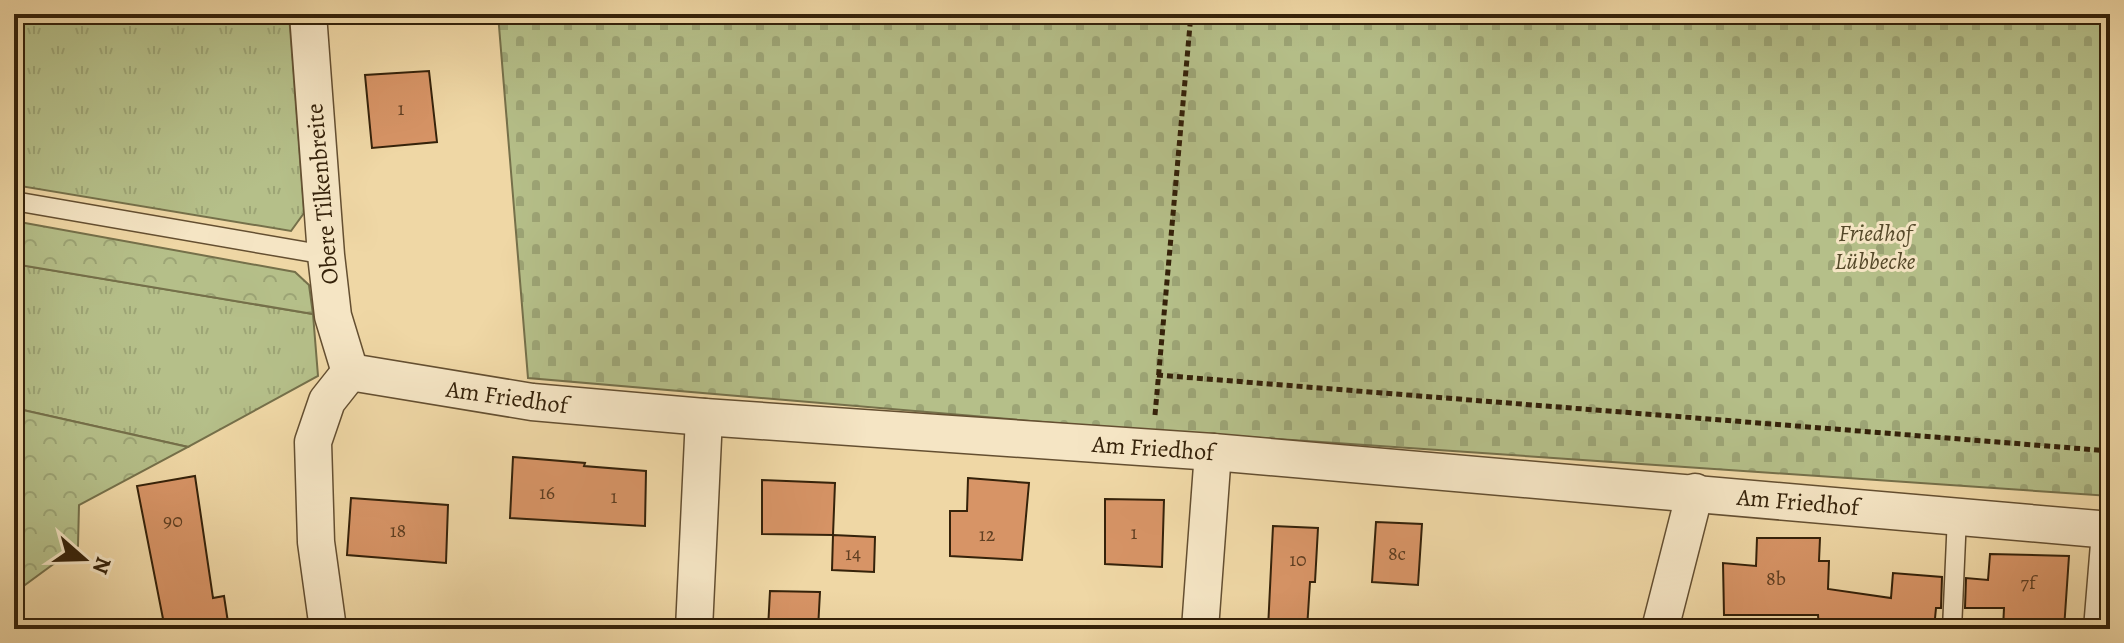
<svg xmlns="http://www.w3.org/2000/svg" width="2124" height="643" font-family="Alegreya,serif">
  <defs>
    <pattern id="grass-tufts" width="24" height="20" patternUnits="userSpaceOnUse" patternTransform="scale(2)"><rect width="24" height="20" fill="#b5bf89"/><path d="M3 7l-1-3M5 7V3M7 7l1-3M15 17l-1-3M17 17v-4M19 17l1-3" fill="none" stroke="#9ca475"/></pattern>
    <pattern id="forest-crowns" width="20" height="18" patternUnits="userSpaceOnUse" patternTransform="scale(2)"><rect width="20" height="18" fill="#b5bf89"/><path d="M2 6a3 3 0 1 1 6 0M12 15a3 3 0 1 1 6 0" fill="none" stroke="#9ca475"/></pattern>
    <pattern id="cemetery-stones" width="16" height="16" patternUnits="userSpaceOnUse" patternTransform="scale(2)"><rect width="16" height="16" fill="#b5bf89"/><path d="M2 7V4a2 2 0 0 1 4 0v3zM10 15v-3a2 2 0 0 1 4 0v3z" fill="#9ca475"/></pattern>
  </defs>
  <rect width="100%" height="100%" fill="#efd7a5"/>
  <filter id="stains"><feTurbulence type="fractalNoise" baseFrequency=".0025" numOctaves="4"/><feColorMatrix values="0 0 0 0 .2 0 0 0 0 .09 0 0 0 0 .02 0 0 0 .5 -.17"/></filter>
  <radialGradient id="worn" r=".72"><stop offset=".6" stop-color="#630" stop-opacity="0"/><stop offset="1" stop-color="#630" stop-opacity=".3"/></radialGradient>
  <!-- grass -->
  <g fill="url(#grass-tufts)" stroke="#75704a" stroke-width="2">
    <polygon points="14,14 289,14 304,213 291,231 14,185"/>
    <polygon points="14,264 313,314 318,376 188,447 14,408"/>
  </g>
  <!-- forest -->
  <g fill="url(#forest-crowns)" stroke="#75704a" stroke-width="2">
    <polygon points="14,221 295,272 309,285 313,314 14,264"/>
    <polygon points="14,408 188,447 79,505 78,546 14,593"/>
  </g>
  <!-- cemetery -->
  <polygon fill="url(#cemetery-stones)" stroke="#75704a" stroke-width="2" points="498,14 2110,14 2110,496 1102,427 528,378"/>
  <!-- building -->
  <g fill="#d79466" stroke="#35220a" stroke-width="2">
    <polygon points="429,71 437,142 372,148 365,75"/>
    <polygon points="513,457 585,463 584,466 646,471 645,526 510,518"/>
    <polygon points="195,476 213,598 224,596 229,629 165,629 137,486"/>
    <polygon points="968,478 1029,483 1022,560 950,556 950,511 967,511"/>
    <polygon points="762,480 835,483 833,535 762,534"/>
    <polygon points="351,498 448,505 446,563 347,555"/>
    <polygon points="1105,499 1164,500 1162,567 1105,564"/>
    <polygon points="1376,522 1422,524 1418,585 1372,582"/>
    <polygon points="1273,526 1318,528 1315,582 1310,582 1307,629 1268,629"/>
    <polygon points="833,535 875,537 874,572 832,570"/>
    <polygon points="1757,538 1820,538 1819,561 1829,561 1828,589 1891,598 1893,573 1942,577 1941,608 1936,608 1934,629 1819,629 1818,615 1724,615 1723,563 1756,566"/>
    <polygon points="1990,554 2069,556 2064,629 2003,629 2004,608 1965,608 1966,578 1988,580"/>
    <polygon points="770,591 820,592 818,629 768,629"/>
  </g>
  <g fill="none" stroke-linecap="round" stroke-linejoin="round">
    <!-- lane casing -->
    <g stroke="#644f31" stroke-width="21">
      <g id="lane">
        <polyline points="14,201 326,255"/>
        <polyline points="1952,629 1957,516"/>
      </g>
    </g>
    <!-- street casing -->
    <g stroke="#644f31" stroke-width="39">
      <g id="street">
        <polyline points="308,14 326,255 333,316 350,372"/>
        <polyline points="350,372 532,402 704,417 1213,452 2110,530"/>
        <polyline points="328,629 316,542 313,442 327,401 350,372"/>
        <polyline points="694,629 704,417"/>
        <polyline points="1200,629 1213,452"/>
        <polyline points="1660,629 1695,492"/>
        <polyline points="2102,629 2110,532"/>
      </g>
    </g>
    <!-- path -->
    <g stroke="#35220a" stroke-width="5" stroke-dasharray="6 4" stroke-linecap="butt">
      <polyline points="1157,375 2110,451"/>
      <polyline points="1155,415 1191,14"/>
    </g>
    <!-- lane -->
    <use href="#lane" stroke="#f5e5c4" stroke-width="18"/>
    <!-- street -->
    <use href="#street" stroke="#f5e5c4" stroke-width="36"/>
  </g>
  <g text-anchor="middle" dominant-baseline="central" stroke-width="6" stroke-linejoin="round" paint-order="stroke">
    <!-- number labels -->
    <g font-size="20" fill="#5e3e21">
      <text x="401" y="108">1</text>
      <text x="547" y="492">16</text>
      <text x="614" y="496">1</text>
      <text x="173" y="520">90</text>
      <text x="398" y="530">18</text>
      <text x="1134" y="532">1</text>
      <text x="987" y="534">12</text>
      <text x="853" y="553">14</text>
      <text x="1397" y="553">8c</text>
      <text x="1298" y="559">10</text>
      <text x="1776" y="578">8b</text>
      <text x="2028" y="582">7f</text>
    </g>
    <!-- street labels -->
    <g font-size="24" fill="#35220a" stroke="#f5e5c4">
      <text transform="translate(322 194) rotate(-95)">Obere Tilkenbreite</text>
      <text transform="translate(507 397) rotate(8)">Am Friedhof</text>
      <text transform="translate(1153 448) rotate(4)">Am Friedhof</text>
      <text transform="translate(1798 502) rotate(5)">Am Friedhof</text>
    </g>
    <!-- park labels -->
    <g font-size="24" font-style="italic" fill="#55492a" stroke="#f5e5c4">
      <text x="1875" y="233">Friedhof<tspan x="1875" dy="28">Lübbecke</tspan></text>
    </g>
  </g>
  <!-- margin -->
  <rect width="2124" height="643" fill="none" stroke="#efd7a5" stroke-width="48"/>
  <rect x="16" y="16" width="2092" height="611" fill="none" stroke="#35220a" stroke-width="4"/>
  <rect x="24" y="24" width="2076" height="595" fill="none" stroke="#35220a" stroke-width="2"/>
  <!-- north arrow -->
  <g transform="translate(84 559) rotate(110)" stroke="#f5e5c4" stroke-width="6" paint-order="stroke">
  <path d="M0-6L14 30L0 20L-14 30Z" fill="#35220a"/>
  <text y="-12" font-size="22" font-weight="bold" text-anchor="middle" fill="#35220a">N</text>
  </g>
  <rect width="100%" height="100%" filter="url(#stains)"/>
  <rect width="100%" height="100%" fill="url(#worn)"/>
</svg>
